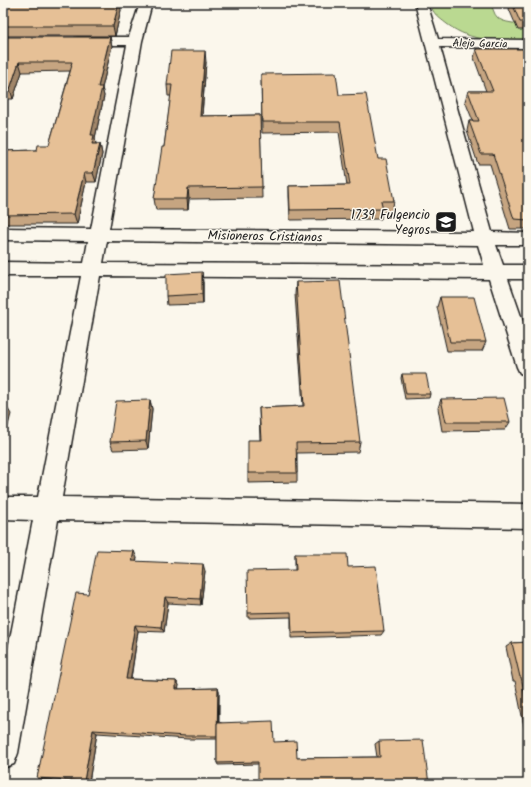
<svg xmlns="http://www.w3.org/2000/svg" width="531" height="787" font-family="Kalam,sans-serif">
  <rect width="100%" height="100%" fill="#fbf7ec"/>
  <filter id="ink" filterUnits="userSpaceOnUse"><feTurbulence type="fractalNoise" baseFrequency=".025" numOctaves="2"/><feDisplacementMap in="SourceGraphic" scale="8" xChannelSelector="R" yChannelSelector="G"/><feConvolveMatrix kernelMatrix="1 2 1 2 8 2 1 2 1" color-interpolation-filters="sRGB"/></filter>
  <g filter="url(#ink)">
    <!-- green -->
    <path fill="#bad991" stroke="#6b7a56" d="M 430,3 L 487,3 L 491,5 C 493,8 494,14 497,17 C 503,24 518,22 528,27 L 528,41 C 498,40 472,43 447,24 C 438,17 433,14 430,3 Z"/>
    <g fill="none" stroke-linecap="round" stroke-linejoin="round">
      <!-- minor casing -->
      <g stroke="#1c1c1c" stroke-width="3">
        <path id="minor" d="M 140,3 L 152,3 L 142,41 L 109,229 L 474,232 L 415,3 L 427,3 L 438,39 L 528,40 L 528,48 L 440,47 L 492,232 L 528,233 L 528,245 L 496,245 L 503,265 L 528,265 L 528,279 L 508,279 L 528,336 L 528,376 L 520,373 L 517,367 L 489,279 L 100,276 L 62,497 L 528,504 L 528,528 L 58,520 L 18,753 L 14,764 L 3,768 L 3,675 L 33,520 L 3,519 L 3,497 L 38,497 L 81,276 L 3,276 L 3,262 L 84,263 L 88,241 L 3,240 L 3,228 L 91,229 L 127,45 L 80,45 L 75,44 L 73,41 L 75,38 L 80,37 L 129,37 ZM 107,241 L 478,245 L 484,265 L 103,263 Z"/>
      </g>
      <!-- minor -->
      <use href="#minor" fill="#fbf7ec" fill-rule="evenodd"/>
    </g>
    <!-- wall -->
    <g fill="#c6a581" stroke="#1c1c1c">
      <polygon points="3,3 121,10 115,36 3,36"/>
      <polygon points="511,3 528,3 528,30 518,30 509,9"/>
      <polygon points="3,37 110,37 112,46 102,88 104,96 95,138 96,144 100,144 102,154 96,182 86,182 77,224 3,224 3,151 37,150 49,145 70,71 22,72 13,99 3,99"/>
      <polygon points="476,49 528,51 528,229 510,229 490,164 478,164 467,131 469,121 473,121 465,101 468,91 486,91 474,58"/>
      <polygon points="206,62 202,116 260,115 262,198 189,199 188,210 156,210 154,199 164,147 171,96 168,96 167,85"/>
      <polygon points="261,74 339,95 378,159 394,201 392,212 382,212 381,219 290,220 289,196 289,186 347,185 339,132 262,133"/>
      <polygon points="203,282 203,304 167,305 166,296"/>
      <polygon points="296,282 360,442 358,452 297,453 297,482 248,483 248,473 260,440 259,408 303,406 295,294"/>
      <polygon points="440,297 486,342 482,351 447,351 437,307"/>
      <polygon points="402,374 430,394 429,398 405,399 401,378"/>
      <polygon points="441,399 510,422 505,430 442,431 438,408"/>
      <polygon points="150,400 152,409 148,449 113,450 110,442"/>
      <polygon points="295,554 348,567 384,631 381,635 291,638 291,617 248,618 248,613 295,570"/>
      <polygon points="137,558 136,562 205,571 201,605 168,603 164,632 138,631 131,679 176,681 179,685 178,689 218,688 219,692 219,722 274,742 297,758 377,757 375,744 379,741 429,784 258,764 218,765 217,763 217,739 188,739 97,733 89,782 43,780 37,778 88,594"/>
      <polygon points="528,642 528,746 515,681 513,681 506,647 512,643"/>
    </g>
    <!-- shaded-wall -->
    <g fill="#a18669" stroke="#1c1c1c">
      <polygon points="119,3 120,3 121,10 115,36 113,26"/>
      <polygon points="110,37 112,46 102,88 104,96 95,138 96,145 92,144 91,135 98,87"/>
      <polygon points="205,51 206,62 201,127 200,116"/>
      <polygon points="19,62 22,72 13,99 10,89"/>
      <polygon points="100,144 102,154 96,182 93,173"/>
      <polygon points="84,173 86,182 77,224 74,214"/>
      <polygon points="188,188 189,199 188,210 187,199"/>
      <polygon points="202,272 203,282 203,304 202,294"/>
      <polygon points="150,400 152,409 148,449 146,441"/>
      <polygon points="6,406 11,414 3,445 3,419"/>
      <polygon points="134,551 137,558 135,568 132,561"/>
      <polygon points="203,564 205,571 201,605 200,599"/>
      <polygon points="165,597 168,603 164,632 161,627"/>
      <polygon points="135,625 138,631 130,683 126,679"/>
      <polygon points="176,681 179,685 178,693 176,689"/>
      <polygon points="218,688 219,692 218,738 217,736"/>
      <polygon points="93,730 97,733 89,782 84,781"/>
    </g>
    <!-- building -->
    <g fill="#e6c096" stroke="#1c1c1c">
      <polygon points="3,3 119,3 113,26 3,26"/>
      <polygon points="512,3 528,3 528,22 520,22"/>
      <polygon points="3,37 110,37 98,87 102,87 91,135 94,135 92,144 100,144 93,173 84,173 74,214 3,215 3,151 37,150 38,145 49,145 72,65 71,65 72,62 19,62 10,89 3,89"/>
      <polygon points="476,49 527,49 528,51 528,220 514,219 493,154 481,154 469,121 479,121 468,91 493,91"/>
      <polygon points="171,51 205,51 200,116 260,115 262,187 188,188 187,199 154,199 162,147 164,147 172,85 167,85"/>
      <polygon points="336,73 339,95 366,94 378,159 386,159 394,201 381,201 383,209 290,210 289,186 350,185 340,122 262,122 261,74"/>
      <polygon points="202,272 202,294 166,296 166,274"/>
      <polygon points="340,281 360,442 296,443 297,473 248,473 248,440 261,440 259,408 304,406 296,282"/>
      <polygon points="440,297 474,297 486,342 450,342"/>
      <polygon points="402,374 426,374 430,394 406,394"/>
      <polygon points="504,398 510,422 446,422 441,399"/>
      <polygon points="150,400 146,441 110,442 116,401"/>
      <polygon points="3,406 6,406 3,419"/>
      <polygon points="97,550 134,551 132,561 203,564 200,599 165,597 161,627 135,625 126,679 176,681 176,689 218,688 217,736 186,736 93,730 84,781 37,778 76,593 88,594"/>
      <polygon points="295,554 347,554 348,567 376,566 384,631 292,633 291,612 248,613 247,571 296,570"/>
      <polygon points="528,642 528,710 521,677 520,677 512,643"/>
      <polygon points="273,721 274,742 296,741 297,758 380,757 379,741 423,740 429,784 258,784 258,762 217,763 217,723"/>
    </g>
  </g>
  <!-- icons -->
  <defs>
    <g id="school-square" transform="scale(1.15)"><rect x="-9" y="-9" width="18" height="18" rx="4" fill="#1c1c1c" stroke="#fbf7ec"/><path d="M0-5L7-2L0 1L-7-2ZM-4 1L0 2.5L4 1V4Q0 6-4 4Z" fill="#fff"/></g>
  </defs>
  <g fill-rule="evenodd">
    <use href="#school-square" x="446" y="222"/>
  </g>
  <g text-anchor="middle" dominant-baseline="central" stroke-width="3" stroke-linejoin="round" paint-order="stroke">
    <!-- far-street labels -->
    <g font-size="11" fill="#1c1c1c" stroke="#fbf7ec">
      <text transform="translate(480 44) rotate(1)">Alejo Garcia</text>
    </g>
    <!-- poi labels -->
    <g font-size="13" fill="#1c1c1c" stroke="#fbf7ec" text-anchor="end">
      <text x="430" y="215">1739 Fulgencio<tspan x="430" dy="15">Yegros</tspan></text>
    </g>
    <!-- street labels -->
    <g font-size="13" fill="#1c1c1c" stroke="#fbf7ec">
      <text transform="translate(265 237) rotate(1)">Misioneros Cristianos</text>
    </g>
  </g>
  <!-- margin -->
  <rect width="531" height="787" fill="none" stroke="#fbf7ec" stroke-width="16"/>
  <rect x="8" y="8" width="515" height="771" fill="none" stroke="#1c1c1c" stroke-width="1.5" filter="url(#ink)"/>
</svg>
